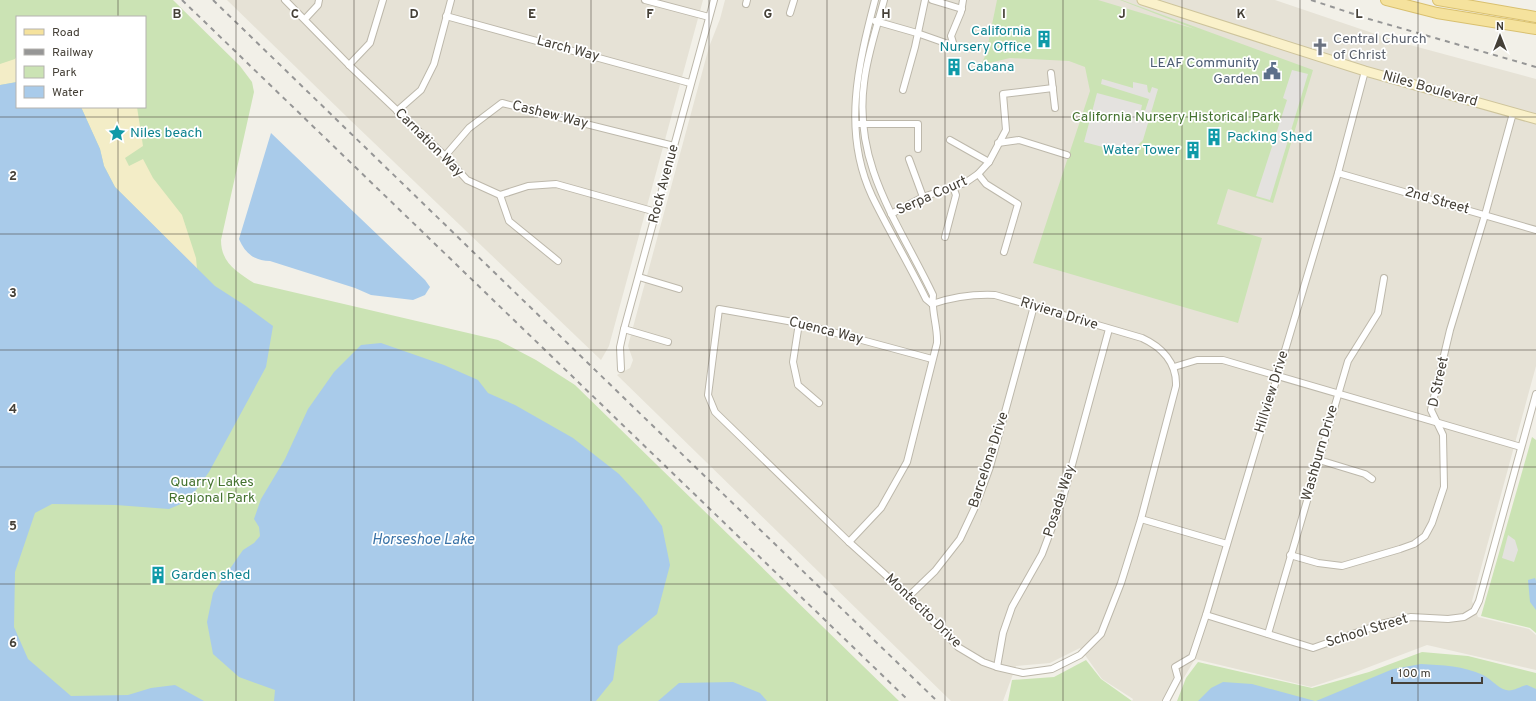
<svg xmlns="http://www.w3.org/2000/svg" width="1536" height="701" font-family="Overpass,sans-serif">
  <rect width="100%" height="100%" fill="#f2f0e8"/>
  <!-- residential -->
  <g fill="#e6e2d6">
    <polygon points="227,0 703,0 609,346 601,360 347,117"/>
    <polygon points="725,0 1275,0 1399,42 1536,79 1536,366 1472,601 1478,617 1529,629 1536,635 1536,670 1427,645 1348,675 1311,687 1195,659 1170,701 1132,701 1133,699 1102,679 1080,648 1050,663 1016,666 1003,701 951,701 617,375 630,368 633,360 628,346 629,342 709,47 720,19"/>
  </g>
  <!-- green -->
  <g fill="#cbe3b4" fill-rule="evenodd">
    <path d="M 0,0 L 173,0 L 240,66 L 252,82 L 254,92 L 221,240 C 221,263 237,272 254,283 L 498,340 L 536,360 L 575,385 L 899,701 L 0,701 ZM 17,17 L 145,17 L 145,107 L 17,107 Z"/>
    <polygon points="997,0 1098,0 1195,29 1120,0 1122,0 1313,70 1273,203 1228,189 1217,224 1262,238 1238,323 1033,263 1090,91 1085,67 1069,61 1010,58 981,65 986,54"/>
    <polygon points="1532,437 1536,440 1536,633 1530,628 1481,616"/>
    <polygon points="1422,652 1468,656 1536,673 1536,701 1177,701 1186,678 1198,662 1312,688 1369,672"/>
    <polygon points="1086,660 1101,679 1132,701 1008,701 1012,680 1054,677"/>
  </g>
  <!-- sand -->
  <g fill="#f3edc7">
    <polygon points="17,56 17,82 0,85 0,64 15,59"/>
    <polygon points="81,107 137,107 143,146 125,158 129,166 143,159 153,178 182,215 196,258 197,269 115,187 104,166 100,149"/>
  </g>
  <!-- parking -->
  <g fill="#e4e2df">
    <polygon points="1292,70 1308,74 1270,200 1256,196 1287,100 1283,98"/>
    <polygon points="1102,79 1133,88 1133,82 1147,85 1148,92 1150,93 1152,87 1158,89 1143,140 1129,154 1084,142 1097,93 1142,105 1141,110 1145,111 1149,99 1101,84"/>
    <polygon points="1508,535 1515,540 1518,550 1514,562 1502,558"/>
  </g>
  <!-- water -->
  <g fill="#a9cbea">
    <polygon points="17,82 17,107 81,107 100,149 104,166 115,187 215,286 246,306 273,326 266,367 209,472 188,501 169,509 116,505 52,504 35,513 15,572 14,627 28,659 71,696 128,695 151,688 175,685 204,701 0,701 0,85"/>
    <path d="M 271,133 L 425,280 L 430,287 L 425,295 L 413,300 L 371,295 L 355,288 L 270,261 C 254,261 245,253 239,239 Z"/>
    <polygon points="381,343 444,365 478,380 488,393 515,405 573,438 619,474 641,498 662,526 670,565 657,614 618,646 613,680 596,701 274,701 275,690 239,677 213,654 207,622 213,593 243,550 254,543 260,536 259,527 254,519 261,499 285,459 308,409 334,372 361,345"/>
    <polygon points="1535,578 1536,581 1536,610 1530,602 1528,580"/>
    <path d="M 1421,664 C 1442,665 1464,666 1483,675 C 1491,679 1498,688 1506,690 C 1513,692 1520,686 1527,685 L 1536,689 L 1536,701 L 1316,701 L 1393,669 Z"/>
    <polygon points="733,682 760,693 767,701 658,701 679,683"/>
    <polygon points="1223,682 1252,684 1315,701 1198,701 1211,688"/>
  </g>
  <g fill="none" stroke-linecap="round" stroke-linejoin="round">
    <!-- minor casing -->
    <g stroke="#bdb8ab" stroke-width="8">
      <g id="minor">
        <polyline points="285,0 349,65 445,156 467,180 500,195 528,186 556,184 656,212"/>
        <polyline points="645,0 709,17"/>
        <path d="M 875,0 C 858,65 842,132 872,196 C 889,231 909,264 926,299 L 932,304"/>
        <polyline points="932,0 962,9"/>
        <polyline points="746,4 747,0"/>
        <polyline points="790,13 794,0"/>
        <polyline points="446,16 690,83"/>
        <polyline points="305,19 318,5 319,0"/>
        <polyline points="875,21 917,33 954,46"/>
        <polyline points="954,46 951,36 961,12 963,0"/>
        <polyline points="349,65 370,43 383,0"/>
        <polyline points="1051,73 1055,108"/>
        <polyline points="903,90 915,47 925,0"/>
        <polyline points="397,111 421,90 434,64 451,0"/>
        <polyline points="858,124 918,124 918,149"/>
        <polyline points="950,140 989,162"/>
        <polyline points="998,143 1019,140 1067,155"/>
        <polyline points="445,156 469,128 502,103 674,146"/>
        <polyline points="909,159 923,197"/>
        <polyline points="1338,173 1536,230"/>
        <polyline points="978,174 986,184 1018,204 1004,252"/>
        <polyline points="500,195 509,221 558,261"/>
        <polyline points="891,214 923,197 965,183 978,174 989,162 1006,130 1003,94 1053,88"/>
        <polyline points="945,237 956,195 953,187"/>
        <polyline points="639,277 679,289"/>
        <polyline points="799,323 793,362 798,385 819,403"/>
        <polyline points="624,329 668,342"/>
        <path d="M 932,359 L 799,323 L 719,309 L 708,395 L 715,412 L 849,542 L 909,596 L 958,647 L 983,662 L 997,667 L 1023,673 L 1052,669 L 1080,655 L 1101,634 L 1121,583 L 1141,519 L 1176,386 C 1177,363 1162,347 1142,338 L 995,295 C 972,294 953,297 932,304"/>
        <polyline points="1174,367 1197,360 1223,360 1521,447"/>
        <polyline points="621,369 620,347 624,329 714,0"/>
        <polyline points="1319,460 1365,474 1372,479"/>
        <polyline points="1141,519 1227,544"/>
        <path d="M 849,542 L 881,508 L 907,462 L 937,343 C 938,327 931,311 933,295 C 900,225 853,166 864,83 C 867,55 877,27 884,0"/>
        <polyline points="1290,555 1318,563 1342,566 1400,549 1414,544 1425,536 1432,523 1444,487 1443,435 1431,410 1450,330 1485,215 1513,113"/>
        <polyline points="909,596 935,571 960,539 976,505 990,467 1034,306"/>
        <polyline points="1206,615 1313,648 1381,624 1411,617 1448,619 1464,617 1474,611 1479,601 1536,394"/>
        <polyline points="1268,634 1348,361 1378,313 1384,278"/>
        <polyline points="997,667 1003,633 1012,607 1042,554 1063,498 1109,329"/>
        <polyline points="1166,701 1178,678 1175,667 1192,657 1206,615 1338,173 1365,71"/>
      </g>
    </g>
    <!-- secondary casing -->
    <g stroke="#cec49b" stroke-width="11">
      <polyline id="secondary" points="1142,0 1365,71 1536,119"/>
    </g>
    <!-- primary casing -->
    <g stroke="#d9c06f" stroke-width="12">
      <g id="primary">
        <polyline points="1386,0 1437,13 1536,29"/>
        <polyline points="1438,0 1536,17"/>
      </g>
    </g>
    <!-- minor -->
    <use href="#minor" stroke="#fff" stroke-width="6"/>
    <!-- secondary -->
    <use href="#secondary" stroke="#faf1ca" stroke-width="9"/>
    <!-- primary -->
    <use href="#primary" stroke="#f5e29d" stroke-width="10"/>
    <!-- rail -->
    <g stroke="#969696" stroke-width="2" stroke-dasharray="5 5" stroke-linecap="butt">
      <polyline points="182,0 909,701"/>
      <polyline points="213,0 937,701"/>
      <polyline points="1311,0 1369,19 1536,67"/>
    </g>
  </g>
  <!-- grid -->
  <path fill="none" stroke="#454037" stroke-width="1" stroke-opacity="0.55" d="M 118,0 L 118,17M 236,0 L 236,701M 354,0 L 354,701M 473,0 L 473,701M 591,0 L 591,701M 709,0 L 709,701M 827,0 L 827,701M 945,0 L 945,701M 1063,0 L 1063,701M 1182,0 L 1182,701M 1300,0 L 1300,701M 1418,0 L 1418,701M 118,107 L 118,701M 0,117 L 1536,117M 0,234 L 1536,234M 0,350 L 1536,350M 0,467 L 1536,467M 0,584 L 1536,584"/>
  <!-- icons -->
  <defs>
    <g id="building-bare" transform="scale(1.38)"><path d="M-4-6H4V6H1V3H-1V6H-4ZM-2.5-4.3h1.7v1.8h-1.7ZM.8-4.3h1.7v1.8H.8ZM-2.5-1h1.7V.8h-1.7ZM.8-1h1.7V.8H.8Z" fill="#0f9aa8" stroke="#fff" stroke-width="2.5" paint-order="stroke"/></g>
    <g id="church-bare" transform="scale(1.38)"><path d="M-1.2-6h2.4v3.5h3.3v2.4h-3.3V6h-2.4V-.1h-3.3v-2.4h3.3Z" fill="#6b7280" stroke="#fff" stroke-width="2.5" paint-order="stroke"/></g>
    <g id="civic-bare" transform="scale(1.38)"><path d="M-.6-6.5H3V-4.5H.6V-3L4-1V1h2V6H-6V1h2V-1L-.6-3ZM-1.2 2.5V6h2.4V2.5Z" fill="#5c6f8a" stroke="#fff" stroke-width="2.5" paint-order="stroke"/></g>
    <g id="sight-bare" transform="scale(1.38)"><path d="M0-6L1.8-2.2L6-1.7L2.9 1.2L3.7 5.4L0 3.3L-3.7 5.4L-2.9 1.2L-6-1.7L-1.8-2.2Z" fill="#0f9aa8" stroke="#fff" stroke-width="2.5" paint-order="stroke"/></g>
  </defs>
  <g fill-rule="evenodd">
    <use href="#building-bare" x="1044" y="39"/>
    <use href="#church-bare" x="1320" y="47"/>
    <use href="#building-bare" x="954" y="67"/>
    <use href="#civic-bare" x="1272" y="71"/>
    <use href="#sight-bare" x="117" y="133"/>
    <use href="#building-bare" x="1214" y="137"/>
    <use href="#building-bare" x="1193" y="150"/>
    <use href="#building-bare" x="158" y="575"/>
  </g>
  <g text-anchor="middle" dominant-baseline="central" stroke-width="3.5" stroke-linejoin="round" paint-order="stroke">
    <!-- culture labels -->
    <g font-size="14" fill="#0d838f" stroke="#fff" text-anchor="start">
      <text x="1031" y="31" text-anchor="end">California<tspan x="1031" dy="16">Nursery Office</tspan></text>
      <text x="967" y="67">Cabana</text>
      <text x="130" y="133">Niles beach</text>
      <text x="1227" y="137">Packing Shed</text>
      <text x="1180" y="150" text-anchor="end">Water Tower</text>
      <text x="171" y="575">Garden shed</text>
    </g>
    <!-- worship labels -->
    <g font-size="14" fill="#5b616d" stroke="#fff" text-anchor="start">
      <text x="1333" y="39">Central Church<tspan x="1333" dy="16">of Christ</tspan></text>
    </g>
    <!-- street labels -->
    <g font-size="14" fill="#454037" stroke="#fff">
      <text transform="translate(568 49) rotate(15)">Larch Way</text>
      <text transform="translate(1430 89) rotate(16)">Niles Boulevard</text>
      <text transform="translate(550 115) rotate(14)">Cashew Way</text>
      <text transform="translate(429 143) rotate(45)">Carnation Way</text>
      <text transform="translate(664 184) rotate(-75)">Rock Avenue</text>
      <text transform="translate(932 196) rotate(-24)">Serpa Court</text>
      <text transform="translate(1437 201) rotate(16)">2nd Street</text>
      <text transform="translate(1059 314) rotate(17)">Riviera Drive</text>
      <text transform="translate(826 331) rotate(14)">Cuenca Way</text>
      <text transform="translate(1439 382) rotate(-78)">D Street</text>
      <text transform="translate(1272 392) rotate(-73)">Hillview Drive</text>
      <text transform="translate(1320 453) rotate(-74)">Washburn Drive</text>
      <text transform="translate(989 460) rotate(-72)">Barcelona Drive</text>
      <text transform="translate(1060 501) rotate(-72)">Posada Way</text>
      <text transform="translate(923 611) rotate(44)">Montecito Drive</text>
      <text transform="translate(1367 631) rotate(-17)">School Street</text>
    </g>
    <!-- service labels -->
    <g font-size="14" fill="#4e5e75" stroke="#fff" text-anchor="end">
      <text x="1259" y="63">LEAF Community<tspan x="1259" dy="16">Garden</tspan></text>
    </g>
    <!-- park labels -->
    <g font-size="14" fill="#44722f" stroke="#fff">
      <text x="1176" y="117">California Nursery Historical Park</text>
      <text x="212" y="482">Quarry Lakes<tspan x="212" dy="16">Regional Park</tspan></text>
    </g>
    <!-- water labels -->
    <g font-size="15" font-style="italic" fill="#3972a7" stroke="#fff">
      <text x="423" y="540">Horseshoe Lake</text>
    </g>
  </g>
  <g font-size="13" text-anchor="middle" font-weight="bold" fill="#454037" stroke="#fff" stroke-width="3.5" stroke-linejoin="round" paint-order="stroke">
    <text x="177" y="18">B</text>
    <text x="295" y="18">C</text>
    <text x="414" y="18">D</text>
    <text x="532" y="18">E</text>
    <text x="650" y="18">F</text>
    <text x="768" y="18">G</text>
    <text x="886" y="18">H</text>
    <text x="1004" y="18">I</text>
    <text x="1122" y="18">J</text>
    <text x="1241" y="18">K</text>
    <text x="1359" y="18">L</text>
    <text x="13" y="180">2</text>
    <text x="13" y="297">3</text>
    <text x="13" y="413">4</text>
    <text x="13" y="530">5</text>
    <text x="13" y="647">6</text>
  </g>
  <!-- legend -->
  <rect x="16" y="16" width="130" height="92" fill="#ffffff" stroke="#b5b3af"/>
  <rect x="24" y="29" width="20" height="6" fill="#f5e29d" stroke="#b5b3af"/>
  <text x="52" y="36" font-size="12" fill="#454037">Road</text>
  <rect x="24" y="49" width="20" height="6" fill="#969696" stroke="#b5b3af"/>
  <text x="52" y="56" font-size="12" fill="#454037">Railway</text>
  <rect x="24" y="66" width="20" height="12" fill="#cbe3b4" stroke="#b5b3af"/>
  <text x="52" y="76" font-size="12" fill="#454037">Park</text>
  <rect x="24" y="86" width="20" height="12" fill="#a9cbea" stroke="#b5b3af"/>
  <text x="52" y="96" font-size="12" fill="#454037">Water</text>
  <!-- north arrow -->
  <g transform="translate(1500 36)" stroke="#ffffff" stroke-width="3" paint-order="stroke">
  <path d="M0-3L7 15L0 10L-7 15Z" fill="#454037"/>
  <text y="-6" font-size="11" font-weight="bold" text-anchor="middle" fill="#454037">N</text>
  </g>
  <!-- scale -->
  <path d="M1392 677v6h90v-6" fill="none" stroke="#454037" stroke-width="2"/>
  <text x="1398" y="677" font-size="12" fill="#454037" stroke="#ffffff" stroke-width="3" paint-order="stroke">100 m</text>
</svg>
